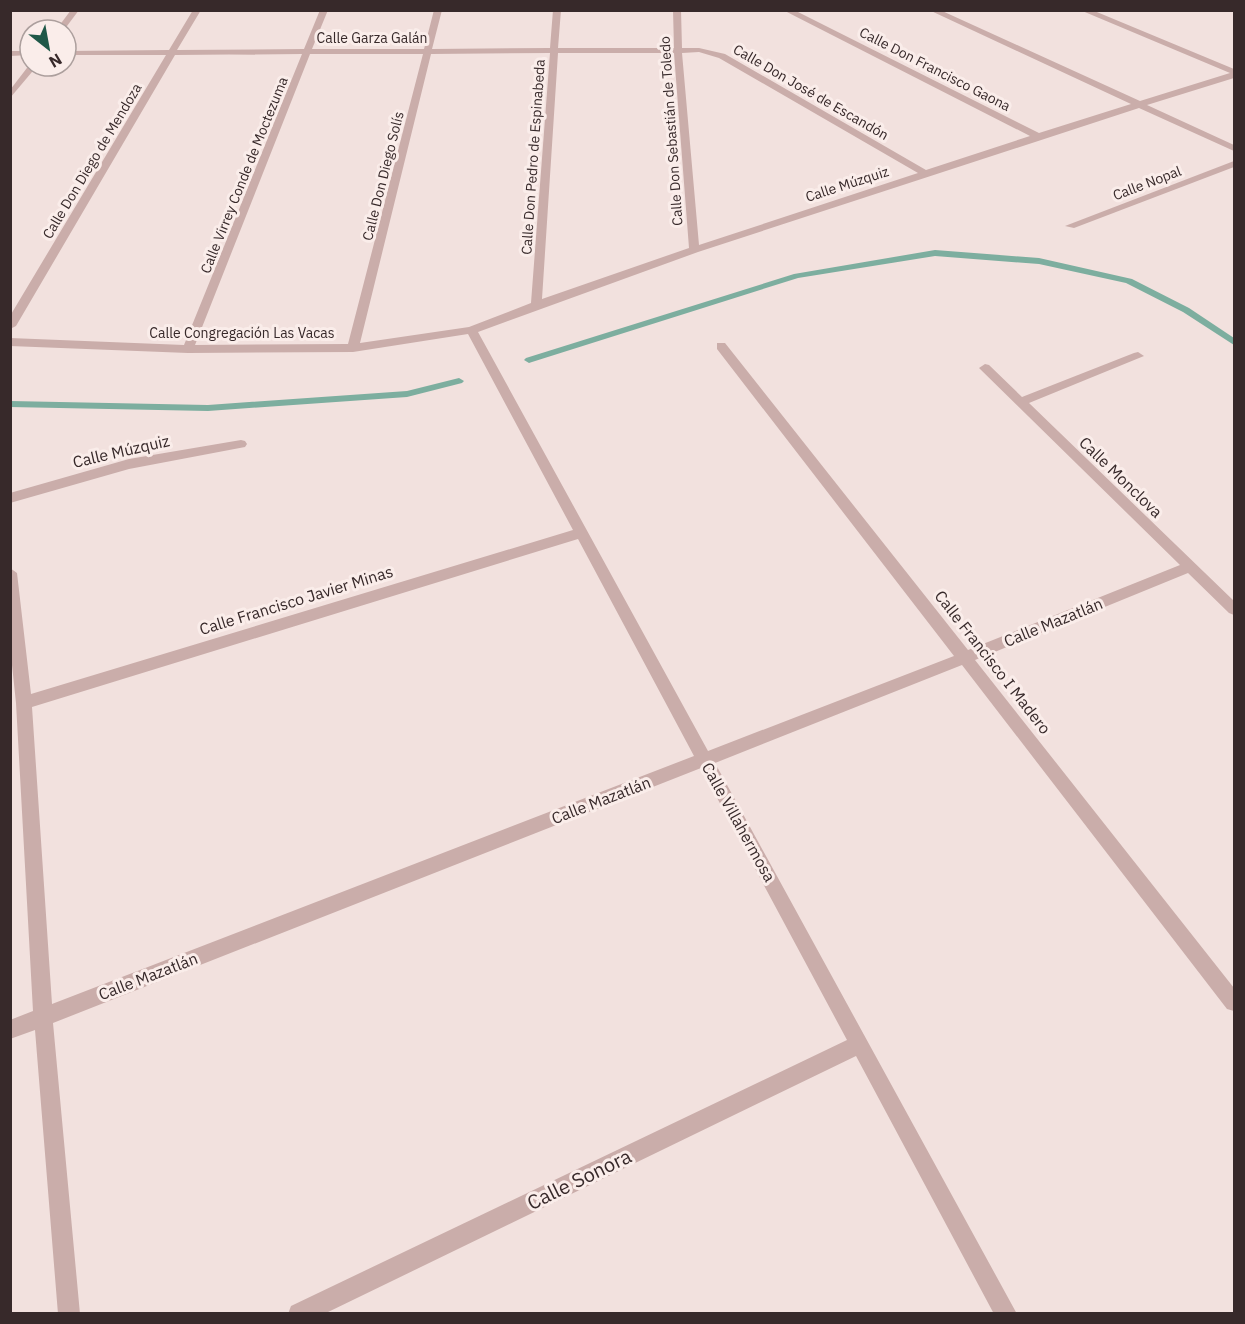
<svg xmlns="http://www.w3.org/2000/svg" width="1245" height="1324" font-family="'IBM Plex Sans',sans-serif">
  <rect width="100%" height="100%" fill="#f2e1de"/>
  <g fill="none" stroke-linecap="round" stroke-linejoin="round">
    <!-- stream -->
    <g fill="#7dae9f" fill-rule="evenodd">
      <polygon points="935,250 1039,258 1132,279 1189,308 1234,338 1234,345 1183,312 1126,283 1039,264 935,256 798,278 532,362 529,363 524,360 526,358 794,274"/>
      <polygon points="459,378 464,381 462,383 407,397 208,411 10,407 10,401 208,405 407,391"/>
    </g>
    <!-- minor -->
    <g fill="#caadaa" fill-rule="evenodd">
      <polygon points="71,10 79,10 64,30 56,30"/>
      <path d="M 193,10 L 201,10 L 177,50 L 304,49 L 320,10 L 328,10 L 312,49 L 424,49 L 434,10 L 442,10 L 432,49 L 550,48 L 553,10 L 561,10 L 558,48 L 674,48 L 673,10 L 681,10 L 682,48 L 699,48 L 725,54 L 926,170 L 1030,136 L 783,10 L 794,10 L 1039,133 L 1131,104 L 929,10 L 940,10 L 1140,101 L 1230,73 L 1080,10 L 1092,10 L 1234,69 L 1234,78 L 1147,105 L 1234,145 L 1234,151 L 1139,108 L 698,252 L 478,332 L 708,751 L 954,656 L 717,349 L 717,343 L 725,343 L 968,650 L 1180,565 L 979,368 L 985,364 L 989,365 L 1022,397 L 1134,353 L 1138,352 L 1144,356 L 1029,403 L 1234,601 L 1234,615 L 1229,613 L 1188,573 L 975,660 L 1234,988 L 1234,1011 L 1227,1009 L 962,665 L 715,763 L 1017,1314 L 994,1314 L 856,1056 L 324,1314 L 288,1314 L 291,1306 L 847,1040 L 701,768 L 53,1023 L 80,1314 L 58,1314 L 35,1030 L 10,1039 L 10,1020 L 33,1011 L 16,703 L 10,646 L 10,568 L 17,573 L 31,694 L 573,530 L 468,334 L 353,352 L 188,353 L 10,346 L 10,338 L 184,345 L 302,54 L 175,55 L 16,326 L 10,329 L 10,316 L 166,55 L 66,55 L 66,51 L 169,50 ZM 699,52 L 719,58 L 918,173 L 699,245 L 682,53 ZM 550,53 L 531,303 L 469,327 L 360,343 L 431,54 ZM 558,53 L 674,53 L 689,248 L 542,299 ZM 310,54 L 423,54 L 348,344 L 195,345 ZM 578,539 L 694,756 L 52,1004 L 32,707 Z"/>
      <polygon points="10,51 30,51 30,55 10,56"/>
      <polygon points="30,64 37,66 10,98 10,90"/>
      <polygon points="1234,161 1234,167 1074,228 1065,226"/>
      <polygon points="241,440 245,441 247,444 245,447 129,469 10,503 10,493 129,459"/>
    </g>
  </g>
  <g text-anchor="middle" dominant-baseline="central" stroke-width="6" stroke-linejoin="round" paint-order="stroke">
    <!-- far-street labels -->
    <g font-size="14" fill="#37292a" stroke="#faedea">
      <text x="372" y="38">Calle Garza Galán</text>
      <text transform="translate(935 69) rotate(27)">Calle Don Francisco Gaona</text>
      <text transform="translate(811 92) rotate(30)">Calle Don José de Escandón</text>
      <text transform="translate(671 131) rotate(-94)">Calle Don Sebastián de Toledo</text>
      <text transform="translate(533 157) rotate(-86)">Calle Don Pedro de Espinabeda</text>
      <text transform="translate(92 161) rotate(-59)">Calle Don Diego de Mendoza</text>
      <text transform="translate(244 175) rotate(-68)">Calle Virrey Conde de Moctezuma</text>
      <text transform="translate(383 176) rotate(-76)">Calle Don Diego Solís</text>
      <text transform="translate(1147 183) rotate(-21)">Calle Nopal</text>
      <text transform="translate(847 184) rotate(-18)">Calle Múzquiz</text>
      <text x="242" y="333">Calle Congregación Las Vacas</text>
    </g>
    <!-- street labels -->
    <g font-size="16" fill="#37292a" stroke="#faedea">
      <text transform="translate(121 451) rotate(-13)">Calle Múzquiz</text>
      <text transform="translate(1121 477) rotate(44)">Calle Monclova</text>
      <text transform="translate(296 600) rotate(-17)">Calle Francisco Javier Minas</text>
      <text transform="translate(1053 622) rotate(-22)">Calle Mazatlán</text>
      <text transform="translate(993 662) rotate(52)">Calle Francisco I Madero</text>
      <text transform="translate(601 800) rotate(-21)">Calle Mazatlán</text>
      <text transform="translate(739 822) rotate(61)">Calle Villahermosa</text>
      <text transform="translate(148 976) rotate(-21)">Calle Mazatlán</text>
    </g>
    <!-- near-street labels -->
    <g font-size="20" fill="#37292a" stroke="#faedea">
      <text transform="translate(579 1179) rotate(-26)">Calle Sonora</text>
    </g>
  </g>
  <!-- border -->
  <rect width="1245" height="1324" fill="none" stroke="#37292a" stroke-width="24"/>
  <!-- north arrow -->
  <g transform="translate(48 48) rotate(149)"><circle r="28" fill="#faedea" stroke="#ac9f9d" stroke-width="1.5"/>
  <path d="M0-4.5L10 22L0 15L-10 22Z" fill="#1f5848"/>
  <text y="-9" font-size="16" font-weight="bold" text-anchor="middle" fill="#37292a">N</text>
  </g>
</svg>
